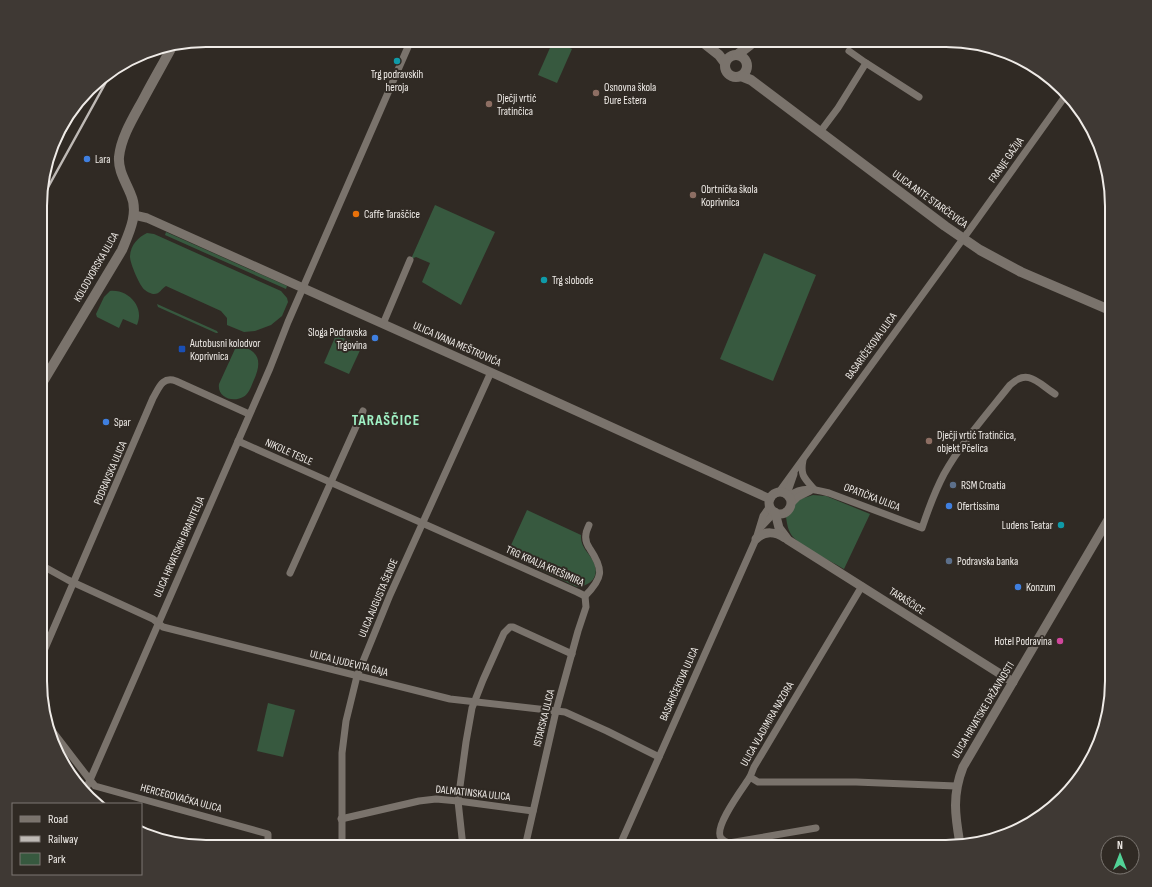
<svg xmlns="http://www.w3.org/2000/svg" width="1152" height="887" font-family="'Sofia Sans Condensed',sans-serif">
  <rect width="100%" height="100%" fill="#302a24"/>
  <!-- green -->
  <g fill="#37593f">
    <polygon points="553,41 572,49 557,83 538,75"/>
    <polygon points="435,205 495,232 461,305 422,282 430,263 416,257 411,259"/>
    <polygon points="166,232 287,286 286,289 165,235"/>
    <path d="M 147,233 L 154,234 L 281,291 L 287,298 L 288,302 L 282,316 L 271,325 L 255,331 L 244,332 L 227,325 L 227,318 L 221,311 L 166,286 C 161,289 160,294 154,294 C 152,294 147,292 145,290 C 140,287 130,263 130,257 C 130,246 138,237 147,233 Z"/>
    <polygon points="764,253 816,275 773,381 720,359"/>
    <path d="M 110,291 C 129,289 145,308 137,325 L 123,319 L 119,328 L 97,317 L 96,314 L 104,297 Z"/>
    <polygon points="157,304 217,331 218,333 216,333 158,307"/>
    <polygon points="336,335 362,346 349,374 324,363"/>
    <path d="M 241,346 C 262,352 261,365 253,382 C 251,387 248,395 243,397 C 232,403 217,397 219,384 L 235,349 L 237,347 Z"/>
    <path d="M 813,495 L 826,496 L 870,514 L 844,569 C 831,561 803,548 793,537 C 788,531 787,524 786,517 C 792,514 794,510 794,503 L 801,499 Z"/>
    <path d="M 527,510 L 581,535 C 580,548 590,553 594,563 C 600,577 590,586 577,587 L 507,554 Z"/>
    <polygon points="268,703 295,710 283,757 257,751"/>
  </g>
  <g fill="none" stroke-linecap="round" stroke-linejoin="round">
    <!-- minor -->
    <g stroke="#7a736c" stroke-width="7">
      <polyline points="849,51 866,63"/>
      <polyline points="820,132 838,108 866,63 919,97"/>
      <polyline points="383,324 410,260"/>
      <path d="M 238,441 L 577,592 L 585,596 C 603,578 604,570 590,549 C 587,545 585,539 586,534 C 586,531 588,528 589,525"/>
      <path d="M 803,460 C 800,475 804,478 814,489"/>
      <polyline points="779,492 976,221 1066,95"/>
      <polyline points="787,494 794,474"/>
      <path d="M 789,496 C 802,486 814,489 829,493 L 922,528 C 928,510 935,491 944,474 C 962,442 987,414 1010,385 C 1028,368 1038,383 1055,394"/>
      <polyline points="791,504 798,497 810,491"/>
      <polyline points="761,527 775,512"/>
      <polyline points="41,565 68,580 153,619 163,627 450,699 565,712 607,731 659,757"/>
      <polyline points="290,573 363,411"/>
      <polyline points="862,586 754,767 750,777 758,782 856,782 956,786"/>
      <path d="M 40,660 L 153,398 C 159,388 162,376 176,381 L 249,414"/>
      <polyline points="50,728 90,780 270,368 288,322 411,40"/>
      <path d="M 750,777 C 743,788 713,827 721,838 C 723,841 726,842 729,843 L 816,828"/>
      <polyline points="85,791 90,780 95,786 268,834 268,847"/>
      <polyline points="341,819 419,801 436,799 458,801 533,811"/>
      <polyline points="342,847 342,753 346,721 357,676 390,595 491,372"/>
      <polyline points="463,847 458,801 466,742 472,708 483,680 504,633 510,627 513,627 572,654"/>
      <polyline points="525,847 556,711 578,631 586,607 585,596"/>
      <polyline points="619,847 756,539 763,516 770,506"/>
    </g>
    <!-- tertiary -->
    <g stroke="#7a736c" stroke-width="9">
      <polyline points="134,215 147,218 497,375 770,499"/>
      <circle cx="780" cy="503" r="11"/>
      <polyline points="775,512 779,528 788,540 1013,682"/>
      <path d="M 756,539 C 765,530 776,532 785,538"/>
      <path d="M 960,844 C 955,815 952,795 963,767 L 1112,513"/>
    </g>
    <!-- secondary -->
    <g stroke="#7a736c" stroke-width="10">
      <polyline points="700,40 719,55 725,63"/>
      <circle cx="736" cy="66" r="11"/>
      <polyline points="737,55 750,45 755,40"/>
      <polyline points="741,76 751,80 945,226 980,250 1021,272 1112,311"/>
      <path d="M 41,385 L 122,250 C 129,233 139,213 131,195 C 126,182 118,171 119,157 C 121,136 135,115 145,96 C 154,79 164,62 173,45"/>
    </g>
    <!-- rail -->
    <g stroke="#beb9b5" stroke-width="2.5">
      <polyline points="50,159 85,95"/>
      <polyline points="41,200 111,73"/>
    </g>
  </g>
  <!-- markers -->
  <g fill="#0f9aa8" stroke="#302a24" stroke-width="1.5">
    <circle cx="397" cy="61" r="4"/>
    <circle cx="544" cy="280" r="4"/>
    <circle cx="1061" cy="525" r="4"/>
  </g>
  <g fill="#8d6e63" stroke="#302a24" stroke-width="1.5">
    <circle cx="596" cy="93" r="4"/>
    <circle cx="489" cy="104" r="4"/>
    <circle cx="693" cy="195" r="4"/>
    <circle cx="929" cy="441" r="4"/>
  </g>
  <g fill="#3f7fe0" stroke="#302a24" stroke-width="1.5">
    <circle cx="87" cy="159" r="4"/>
    <circle cx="375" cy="338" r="4"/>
    <circle cx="106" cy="422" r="4"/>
    <circle cx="949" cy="506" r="4"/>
    <circle cx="1018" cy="587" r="4"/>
  </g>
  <circle fill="#e8710a" stroke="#302a24" stroke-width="1.5" cx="356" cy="214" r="4"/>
  <rect fill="#1a4fb4" stroke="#302a24" stroke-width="1.5" x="178" y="345" width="8" height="8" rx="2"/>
  <g fill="#5c6f8a" stroke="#302a24" stroke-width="1.5">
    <circle cx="953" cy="485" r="4"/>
    <circle cx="949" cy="561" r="4"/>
  </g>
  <circle fill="#d1479c" stroke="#302a24" stroke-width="1.5" cx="1060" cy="641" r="4"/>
  <g text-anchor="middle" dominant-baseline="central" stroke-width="4" stroke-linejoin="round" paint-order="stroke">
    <!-- poi labels -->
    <g font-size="11" fill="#efebe7" stroke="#302a24" text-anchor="start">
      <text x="397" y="74" text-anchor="middle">Trg podravskih<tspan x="397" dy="13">heroja</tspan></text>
      <text x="604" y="87">Osnovna škola<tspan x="604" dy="13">Đure Estera</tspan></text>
      <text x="497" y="98">Dječji vrtić<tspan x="497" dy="13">Tratinčica</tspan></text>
      <text x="95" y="159">Lara</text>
      <text x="701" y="189">Obrtnička škola<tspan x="701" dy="13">Koprivnica</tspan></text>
      <text x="364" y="214">Caffe Taraščice</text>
      <text x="552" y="280">Trg slobode</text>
      <text x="367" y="332" text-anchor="end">Sloga Podravska<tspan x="367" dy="13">Trgovina</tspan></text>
      <text x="190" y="343">Autobusni kolodvor<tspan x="190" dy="13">Koprivnica</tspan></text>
      <text x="114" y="422">Spar</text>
      <text x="937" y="435">Dječji vrtić Tratinčica,<tspan x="937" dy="13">objekt Pčelica</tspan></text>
      <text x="961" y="485">RSM Croatia</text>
      <text x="957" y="506">Ofertissima</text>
      <text x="1053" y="525" text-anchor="end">Ludens Teatar</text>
      <text x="957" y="561">Podravska banka</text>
      <text x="1026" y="587">Konzum</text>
      <text x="1052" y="641" text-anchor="end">Hotel Podravina</text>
    </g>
    <!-- street labels -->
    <g font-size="11" fill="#efebe7" stroke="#302a24">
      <text transform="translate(1006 160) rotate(-55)">FRANJE GAŽIJA</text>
      <text transform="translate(930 199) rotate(36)">ULICA ANTE STARČEVIĆA</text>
      <text transform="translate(96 267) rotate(-60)">KOLODVORSKA ULICA</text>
      <text transform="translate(457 344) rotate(24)">ULICA IVANA MEŠTROVIĆA</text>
      <text transform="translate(871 346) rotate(-54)">BASARIČEKOVA ULICA</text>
      <text transform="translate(289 452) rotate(24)">NIKOLE TESLE</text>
      <text transform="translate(110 473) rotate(-67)">PODRAVSKA ULICA</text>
      <text transform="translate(872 497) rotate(21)">OPATIČKA ULICA</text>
      <text transform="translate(179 547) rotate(-66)">ULICA HRVATSKIH BRANITELJA</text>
      <text transform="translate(545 566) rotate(24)">TRG KRALJA KREŠIMIRA</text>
      <text transform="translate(378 598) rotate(-67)">ULICA AUGUSTA ŠENOE</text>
      <text transform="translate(907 601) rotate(33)">TARAŠČICE</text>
      <text transform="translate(349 663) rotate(14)">ULICA LJUDEVITA GAJA</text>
      <text transform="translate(679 684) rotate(-66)">BASARIČEKOVA ULICA</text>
      <text transform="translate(983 710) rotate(-59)">ULICA HRVATSKE DRŽAVNOSTI</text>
      <text transform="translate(544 718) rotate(-76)">ISTARSKA ULICA</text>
      <text transform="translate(767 724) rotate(-60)">ULICA VLADIMIRA NAZORA</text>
      <text transform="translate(473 793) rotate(6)">DALMATINSKA ULICA</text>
      <text transform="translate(181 798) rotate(15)">HERCEGOVAČKA ULICA</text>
    </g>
    <!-- district labels -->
    <g font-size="15" font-weight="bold" letter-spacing="1" fill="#a0f1c5" stroke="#302a24">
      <text x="386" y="420">TARAŠČICE</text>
    </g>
  </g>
  <!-- crop -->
  <path d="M0 0H1152V887H0ZM206 47H946A159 159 0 0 1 1105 206V681A159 159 0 0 1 946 840H206A159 159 0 0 1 47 681V206A159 159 0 0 1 206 47Z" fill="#3f3934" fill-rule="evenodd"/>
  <path fill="none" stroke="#efebe7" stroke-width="2" d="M206 47H946A159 159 0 0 1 1105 206V681A159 159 0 0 1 946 840H206A159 159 0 0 1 47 681V206A159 159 0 0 1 206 47Z"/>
  <!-- legend -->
  <rect x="12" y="803" width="130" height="72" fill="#302a24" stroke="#7c7772"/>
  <rect x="20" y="816" width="20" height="6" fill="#7a736c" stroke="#7c7772"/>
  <text x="48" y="823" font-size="12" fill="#efebe7">Road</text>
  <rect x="20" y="836" width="20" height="6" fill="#beb9b5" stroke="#7c7772"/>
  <text x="48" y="843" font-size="12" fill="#efebe7">Railway</text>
  <rect x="20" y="853" width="20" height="12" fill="#37593f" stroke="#7c7772"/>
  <text x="48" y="863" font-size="12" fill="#efebe7">Park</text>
  <!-- north arrow -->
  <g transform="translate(1120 855)"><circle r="19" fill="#302a24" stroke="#7c7772"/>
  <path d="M0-3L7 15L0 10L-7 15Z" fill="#52d397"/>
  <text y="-6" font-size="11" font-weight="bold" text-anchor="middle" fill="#efebe7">N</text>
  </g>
</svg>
